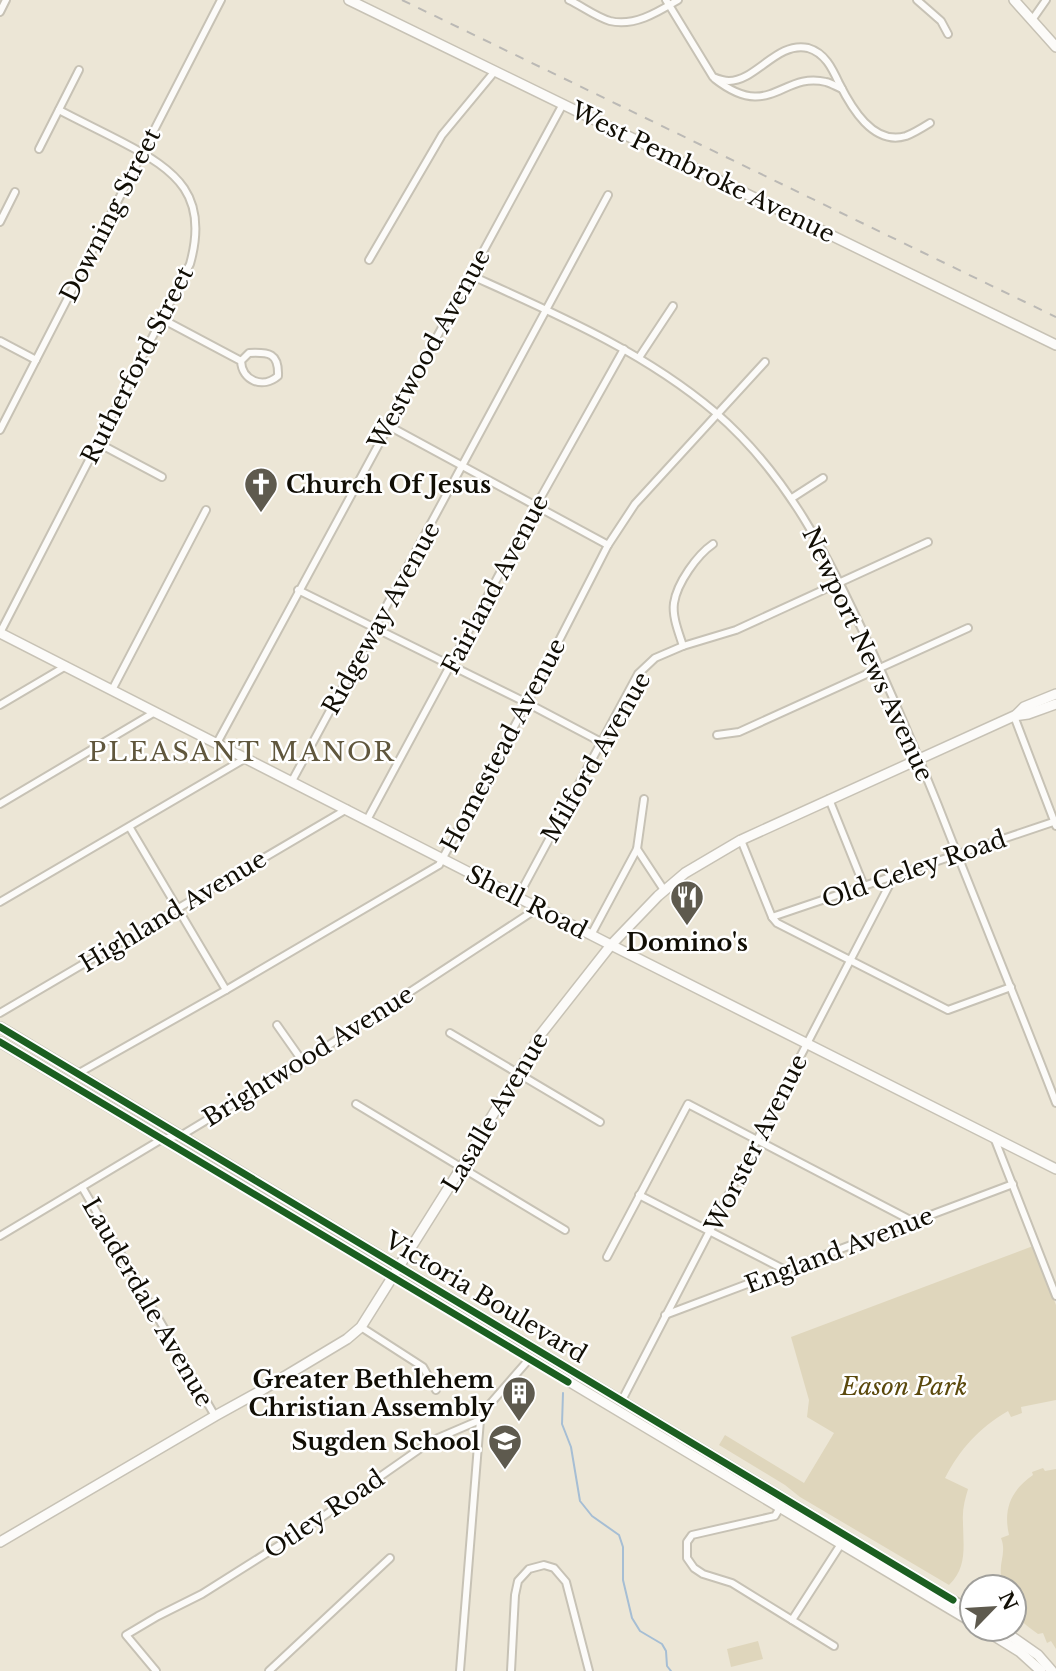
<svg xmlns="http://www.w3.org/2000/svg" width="1056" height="1671" font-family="'Libre Baskerville',serif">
  <rect width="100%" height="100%" fill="#ece6d6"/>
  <!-- green -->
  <g fill="#dfd6bc">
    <path d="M 1033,1246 L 1056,1305 L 1056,1400 L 1021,1407 L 1022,1413 L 1011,1417 L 1008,1411 C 979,1428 960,1449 945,1478 L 968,1489 C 965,1499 962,1510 963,1522 C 963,1545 968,1567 949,1585 L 800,1497 L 785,1485 L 719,1445 L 725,1435 L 804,1483 L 834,1433 L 807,1417 L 809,1400 L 791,1337 Z"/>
    <path d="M 1043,1468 L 1045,1471 L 1056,1469 L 1056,1649 L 1051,1641 L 1047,1643 L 1043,1633 L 1038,1634 C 1015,1617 1014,1616 1014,1587 L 1004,1587 C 995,1564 1008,1556 1001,1538 L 1009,1535 C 1003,1509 1011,1490 1033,1475 L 1032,1472 Z"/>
    <polygon points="758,1641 763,1659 731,1667 727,1649"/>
  </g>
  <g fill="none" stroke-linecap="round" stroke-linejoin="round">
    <!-- stream -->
    <polyline stroke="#a6bed4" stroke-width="2" points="563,1393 562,1424 571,1447 580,1501 592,1516 619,1535 623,1547 623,1580 632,1618 640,1631 662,1644 666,1651 667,1666 671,1671"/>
    <!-- street casing -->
    <g stroke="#c7c2b5" stroke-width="10">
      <g id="street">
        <path d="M 569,0 C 582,6 596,17 610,21 C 634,27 658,12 678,0"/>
        <path d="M 666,0 L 713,77 C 718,79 724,81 729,81 C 756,81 777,41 808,48 C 825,53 832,68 839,83 C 851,107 873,146 906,136 C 914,133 922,128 930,123"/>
        <polyline points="917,0 941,21 948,34"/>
        <polyline points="0,12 6,0"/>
        <polyline points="1032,20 1046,0"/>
        <path d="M 715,79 C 770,122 782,71 826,82 C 831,83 837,87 842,89"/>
        <polyline points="39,149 79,70"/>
        <polyline points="0,222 15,192"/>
        <polyline points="369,260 442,135 495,71"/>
        <path d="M 470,275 C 556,314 643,351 715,412 C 788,475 827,555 867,640 C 898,708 927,776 954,846 C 988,932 1023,1017 1056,1103"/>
        <path d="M 162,319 L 241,361 L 249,353 C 269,352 279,353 278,376 C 263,389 242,381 241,361"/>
        <polyline points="0,341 36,360"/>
        <polyline points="640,356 673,306"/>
        <polyline points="387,425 608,545"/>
        <polyline points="0,430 221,0"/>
        <polyline points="98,443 162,477"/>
        <polyline points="792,498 823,478"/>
        <polyline points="298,590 527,703 601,742"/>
        <path d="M 0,633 L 190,264 C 209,196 178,171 122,142 C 101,131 80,121 59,110"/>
        <path d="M 683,646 C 679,633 672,617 674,603 C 677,583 697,555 713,544"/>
        <polyline points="112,690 206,510"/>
        <polyline points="0,705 66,666"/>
        <polyline points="1014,716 1056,826"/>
        <polyline points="717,735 739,732 968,628"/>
        <polyline points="217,743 563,104"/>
        <polyline points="292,781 608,195"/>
        <polyline points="829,799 864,886"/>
        <polyline points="0,804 155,712"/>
        <polyline points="367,820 536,506 624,349"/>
        <polyline points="130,828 226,990"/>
        <polyline points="741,840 772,917 777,923 948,1010 1011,987"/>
        <polyline points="637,849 664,890"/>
        <polyline points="518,897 638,674 655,658 683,646 736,630 928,542"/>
        <polyline points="0,902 246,758"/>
        <polyline points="772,917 1056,821"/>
        <polyline points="591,935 637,849 644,799"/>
        <polyline points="0,1013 347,809"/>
        <polyline points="277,1025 303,1062"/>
        <polyline points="450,1033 600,1122"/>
        <polyline points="79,1073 226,990 439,865 527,703 608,545 635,504 765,362"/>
        <polyline points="356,1104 565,1230"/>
        <polyline points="995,1140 1056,1296"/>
        <polyline points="82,1187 215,1416"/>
        <polyline points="639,1195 785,1270"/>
        <polyline points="0,1236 162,1139 182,1135 303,1062 538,908"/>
        <polyline points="607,1257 688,1104 914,1222"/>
        <polyline points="665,1315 1013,1184"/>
        <polyline points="361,1327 423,1367 436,1390"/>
        <polyline points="621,1402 894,876"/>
        <polyline points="782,1504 775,1516 692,1535 687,1542 687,1558 694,1568 703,1574 732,1583 834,1646"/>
        <polyline points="792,1620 841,1544"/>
        <polyline points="156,1671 126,1635 158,1616 202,1594 305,1529 431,1441 480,1420 484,1411 531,1357"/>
        <polyline points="269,1671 390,1558"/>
        <polyline points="460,1671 480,1420"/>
        <polyline points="511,1671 515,1595 518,1581 529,1569 544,1565 554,1568 566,1582 589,1671"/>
      </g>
    </g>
    <!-- secondary casing -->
    <g stroke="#c7c2b5" stroke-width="12">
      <g id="secondary">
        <polyline points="349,0 1056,345"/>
        <polyline points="1014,0 1056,47"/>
        <polyline points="0,633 611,945 1056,1169"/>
        <polyline points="1016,715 1024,707 1056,694"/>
        <polyline points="0,1027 972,1612"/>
        <polyline points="0,1042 972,1622"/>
        <polyline points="0,1542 215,1416 262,1390 347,1339 361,1327 461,1168 541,1034 611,945 658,896 685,873 741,840 1014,716 1028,714 1056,704"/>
        <polyline points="983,1629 1020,1652 1041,1671"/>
        <polyline points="1001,1629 1038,1655 1052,1671"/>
      </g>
    </g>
    <!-- street -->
    <use href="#street" stroke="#fcfbf9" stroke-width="6"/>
    <!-- secondary -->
    <use href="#secondary" stroke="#fcfbf9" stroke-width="9"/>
    <!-- rail -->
    <polyline stroke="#bbb9b5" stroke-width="2" stroke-dasharray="9 9" stroke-linecap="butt" points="402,0 1056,317"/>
    <!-- cycleway casing -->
    <g stroke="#fff" stroke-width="11">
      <g id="cycleway">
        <polyline points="0,1027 953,1600"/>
        <polyline points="0,1042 568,1382"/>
      </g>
    </g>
    <!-- cycleway -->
    <use href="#cycleway" stroke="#1b5e20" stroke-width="7"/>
  </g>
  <!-- icons -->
  <defs>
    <g id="church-pin" transform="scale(1.75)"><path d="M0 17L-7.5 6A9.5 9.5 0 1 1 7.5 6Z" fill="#5e5a4e" stroke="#fff"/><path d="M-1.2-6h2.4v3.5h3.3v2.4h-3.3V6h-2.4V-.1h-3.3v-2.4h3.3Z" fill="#fff"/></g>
    <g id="restaurant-pin" transform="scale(1.75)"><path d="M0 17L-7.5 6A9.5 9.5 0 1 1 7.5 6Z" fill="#5e5a4e" stroke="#fff"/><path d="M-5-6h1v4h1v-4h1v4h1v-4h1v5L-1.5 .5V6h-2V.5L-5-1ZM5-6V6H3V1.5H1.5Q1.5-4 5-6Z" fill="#fff"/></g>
    <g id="building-pin" transform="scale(1.75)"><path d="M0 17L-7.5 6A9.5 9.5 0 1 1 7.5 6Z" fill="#5e5a4e" stroke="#fff"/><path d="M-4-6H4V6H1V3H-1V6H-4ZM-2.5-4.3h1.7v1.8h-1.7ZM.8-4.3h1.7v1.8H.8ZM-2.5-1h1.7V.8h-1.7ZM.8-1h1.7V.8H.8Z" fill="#fff"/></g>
    <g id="school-pin" transform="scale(1.75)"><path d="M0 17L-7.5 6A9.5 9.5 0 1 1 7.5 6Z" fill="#5e5a4e" stroke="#fff"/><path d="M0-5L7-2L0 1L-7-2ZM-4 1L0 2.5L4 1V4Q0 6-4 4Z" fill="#fff"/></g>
  </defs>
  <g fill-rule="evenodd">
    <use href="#church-pin" x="261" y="484"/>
    <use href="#restaurant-pin" x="687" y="897"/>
    <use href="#building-pin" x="519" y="1393"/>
    <use href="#school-pin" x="505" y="1441"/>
  </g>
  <g text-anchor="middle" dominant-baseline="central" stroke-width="5" stroke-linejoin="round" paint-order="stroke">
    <!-- street labels -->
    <g font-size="24" fill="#110e05" stroke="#fff">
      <text transform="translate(703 172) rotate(26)">West Pembroke Avenue</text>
      <text transform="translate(110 215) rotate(-63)">Downing Street</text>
      <text transform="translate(429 349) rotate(-61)">Westwood Avenue</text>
      <text transform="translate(137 365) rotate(-63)">Rutherford Street</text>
      <text transform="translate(495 584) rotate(-62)">Fairland Avenue</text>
      <text transform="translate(381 618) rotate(-61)">Ridgeway Avenue</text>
      <text transform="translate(868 654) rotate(65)">Newport News Avenue</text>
      <text transform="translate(503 745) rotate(-62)">Homestead Avenue</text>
      <text transform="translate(596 757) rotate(-60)">Milford Avenue</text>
      <text transform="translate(914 869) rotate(-19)">Old Celey Road</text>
      <text transform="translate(527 902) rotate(27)">Shell Road</text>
      <text transform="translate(173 911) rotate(-31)">Highland Avenue</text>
      <text transform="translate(308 1056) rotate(-32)">Brightwood Avenue</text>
      <text transform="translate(495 1112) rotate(-59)">Lasalle Avenue</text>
      <text transform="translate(756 1143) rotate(-63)">Worster Avenue</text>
      <text transform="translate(839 1250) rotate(-21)">England Avenue</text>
      <text transform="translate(486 1297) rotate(31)">Victoria Boulevard</text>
      <text transform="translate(148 1302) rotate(60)">Lauderdale Avenue</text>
      <text transform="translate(324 1514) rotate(-34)">Otley Road</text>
    </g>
    <!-- poi labels -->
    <g font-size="24" font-weight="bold" fill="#110e05" stroke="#fff" text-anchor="end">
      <text x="286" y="484" text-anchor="start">Church Of Jesus</text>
      <text x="687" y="942" text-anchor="middle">Domino's</text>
      <text x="494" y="1379">Greater Bethlehem<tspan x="494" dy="28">Christian Assembly</tspan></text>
      <text x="480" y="1441">Sugden School</text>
    </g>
    <!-- park labels -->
    <g font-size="24" font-style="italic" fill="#5b490c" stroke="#fff">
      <text x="904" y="1386">Eason Park</text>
    </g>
    <!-- neighbourhood labels -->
    <g font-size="26" letter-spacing="2" fill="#60573d" stroke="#fff">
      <text x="242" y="752">PLEASANT MANOR</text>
    </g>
  </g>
  <!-- north arrow -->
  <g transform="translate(993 1608) rotate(65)"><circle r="33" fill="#ffffff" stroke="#a09f9b" stroke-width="2"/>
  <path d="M0-5L12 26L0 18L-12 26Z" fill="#5e5a4e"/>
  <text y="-10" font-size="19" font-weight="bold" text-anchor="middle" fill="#110e05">N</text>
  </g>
</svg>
